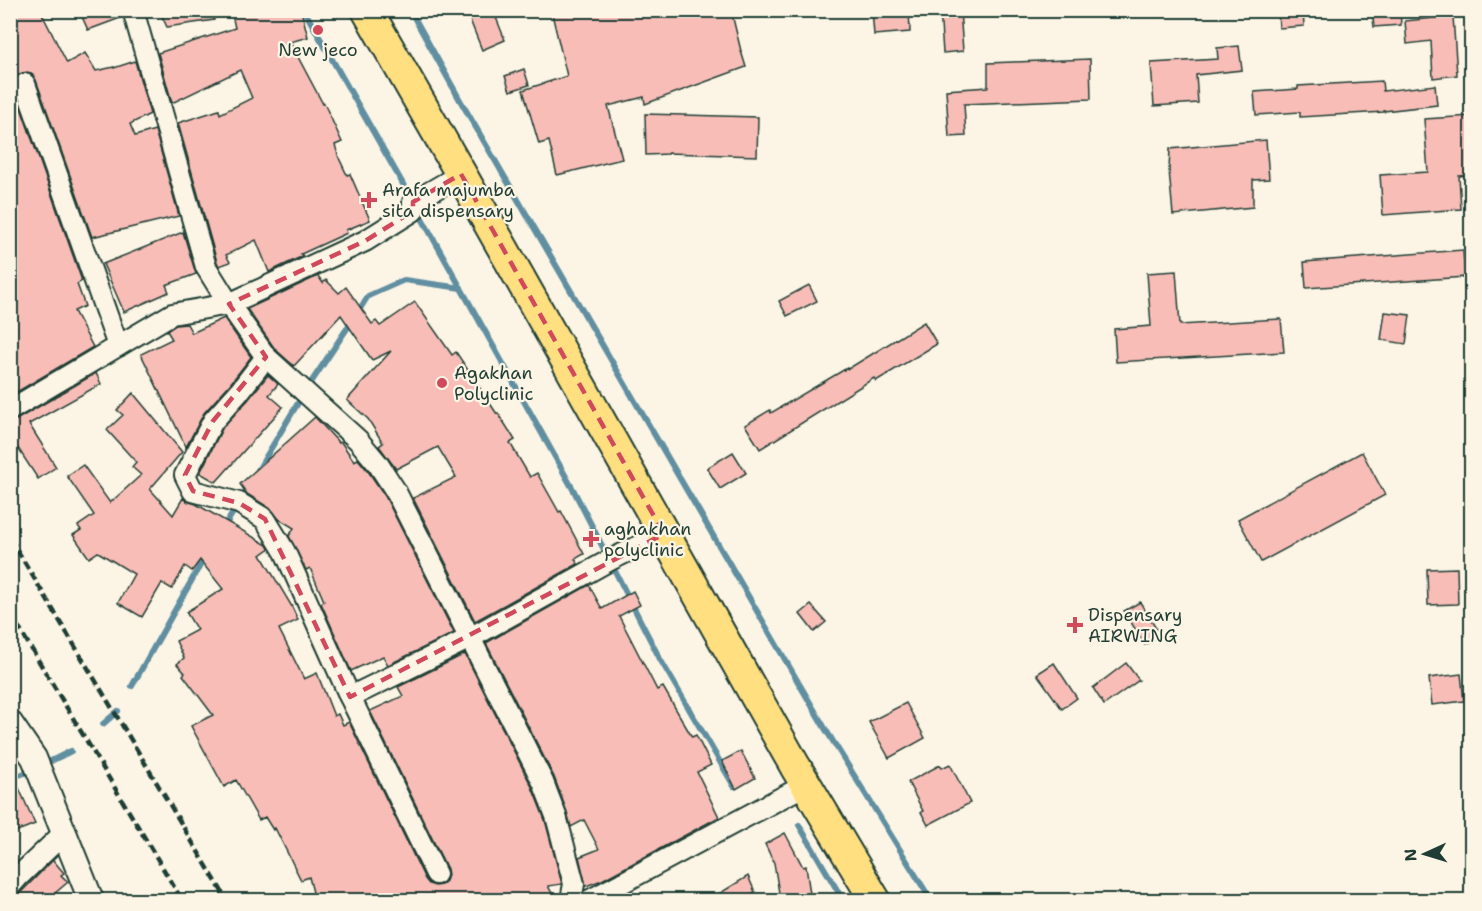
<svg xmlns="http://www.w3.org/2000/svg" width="1482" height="911" font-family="'Shantell Sans',sans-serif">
  <rect width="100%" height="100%" fill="#fcf5e5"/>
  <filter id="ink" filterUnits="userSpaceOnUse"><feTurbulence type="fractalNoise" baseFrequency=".0167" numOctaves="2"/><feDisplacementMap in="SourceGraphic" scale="12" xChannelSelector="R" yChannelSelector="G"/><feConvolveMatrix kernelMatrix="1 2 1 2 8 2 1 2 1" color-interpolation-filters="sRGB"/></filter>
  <g filter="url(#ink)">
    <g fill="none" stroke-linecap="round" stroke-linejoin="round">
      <!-- stream -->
      <g stroke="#608fa1" stroke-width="6">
        <polyline points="304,10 412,200"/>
        <polyline points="410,10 460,100 826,730 931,900"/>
        <polyline points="418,211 574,491 660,659 734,786"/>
        <polyline points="358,312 368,296 404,280 461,288"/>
        <polyline points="258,470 304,393 352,321"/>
        <polyline points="223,529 249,486"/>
        <polyline points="132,686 206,555"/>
        <polyline points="103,724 118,711"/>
        <polyline points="51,761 71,751"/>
        <polyline points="10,778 25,773"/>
        <polyline points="799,825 843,900"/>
      </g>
    </g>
    <!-- building -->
    <g fill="#f9bdb7" stroke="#1f3d34" stroke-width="1.5">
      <polygon points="10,10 40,10 67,63 85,53 96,71 114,67 114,68 135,61 150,114 130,124 135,136 155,130 179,216 92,237 36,80 33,75 28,72 22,73 16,76 13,81 14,88 82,281 77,284 85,306 74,311 93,347 10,396"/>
      <polygon points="79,10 121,10 123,17 88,30"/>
      <polygon points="159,10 213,10 214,20 167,27"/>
      <polygon points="231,10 301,10 308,37 290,42 323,104 324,103 342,142 335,145 339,158 347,175 350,174 370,220 346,230 347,233 301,254 303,256 269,272 256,240 226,255 230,262 219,266 217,262 178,123 219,110 220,114 252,98 240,70 172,103 158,53 235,28"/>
      <polygon points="466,10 493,10 505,40 482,50"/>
      <polygon points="551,10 731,10 741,51 746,67 645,104 644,97 608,106 622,159 557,175 549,141 539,144 523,90 567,76"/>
      <polygon points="872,10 909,10 910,32 874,35"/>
      <polygon points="940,10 960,10 963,51 943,53"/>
      <polygon points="1278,10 1303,10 1304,26 1279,28"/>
      <polygon points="1372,10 1400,10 1401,25 1374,27"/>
      <polygon points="1453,16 1457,75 1433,78 1431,41 1407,44 1405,21"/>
      <polygon points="1239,46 1242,70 1196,75 1198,103 1154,106 1151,63 1218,59 1217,48"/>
      <polygon points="1090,59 1091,99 964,104 966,136 949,137 946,90 988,87 988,63"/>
      <polygon points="524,69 529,85 510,91 505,76"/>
      <polygon points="1382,81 1383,91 1435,85 1437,105 1384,111 1384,112 1300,117 1300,112 1256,115 1254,92 1298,89 1298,86"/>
      <polygon points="645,114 758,117 757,156 668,153 668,154 646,155"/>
      <polygon points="1472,116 1472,175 1459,176 1461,209 1383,215 1380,175 1428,172 1424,119"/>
      <polygon points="1266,140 1269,179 1253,180 1253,207 1173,215 1169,170 1170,149"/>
      <polygon points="183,232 196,274 166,285 169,292 124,312 103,264"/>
      <polygon points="1463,250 1465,277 1306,288 1304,262"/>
      <polygon points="1176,271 1180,325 1281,319 1284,352 1116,362 1114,329 1151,326 1147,273"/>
      <polygon points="318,276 323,283 326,280 339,293 346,287 372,324 376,321 380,326 415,302 452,355 456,352 497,414 498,413 515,440 510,443 530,477 537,473 559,512 561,511 584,554 575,559 578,564 475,621 413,498 456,477 438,447 396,469 379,446 383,443 368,419 347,400 391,351 372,360 341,315 294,366 275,349 247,309"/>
      <polygon points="809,285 817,301 787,316 779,301"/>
      <polygon points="1385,312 1410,315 1406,344 1381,340"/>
      <polygon points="224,318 251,357 230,384 204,413 186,447 141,354 172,339 167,331 176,325 187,324 192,333"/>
      <polygon points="924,322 937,344 876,381 874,378 760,449 745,425 770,410 771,413 847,368 848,369"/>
      <polygon points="96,373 101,384 29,424 56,467 38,479 10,436 10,422 16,420"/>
      <polygon points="268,375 278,384 269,395 283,407 216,482 200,473 223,427 248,400"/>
      <polygon points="133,393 182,452 150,489 173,515 183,498 186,501 196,504 267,545 269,549 261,555 291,605 298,620 279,629 304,679 317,673 334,716 338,714 343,725 349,722 425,879 429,884 435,886 441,885 446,881 448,875 447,869 370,711 403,696 398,687 465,654 532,787 545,820 562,884 548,886 556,900 315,900 309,877 301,880 275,828 273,830 265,817 259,820 236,780 224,787 191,726 213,715 183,675 185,673 177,664 184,658 176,641 197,630 186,612 223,589 200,560 192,571 185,566 172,589 162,583 142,617 118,603 134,574 98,552 89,558 73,535 81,530 78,526 94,515 67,476 83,465 110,503 141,475 132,467 136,462 107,430 123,415 117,410"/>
      <polygon points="315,417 339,443 341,442 354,461 358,459 368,471 385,496 454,633 388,665 383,656 351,671 321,603 324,601 310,568 306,570 289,536 294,528 279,519 271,509 247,494 240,484"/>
      <polygon points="733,452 746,473 720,489 707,468"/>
      <polygon points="1362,452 1385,495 1261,562 1238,519"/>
      <polygon points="1457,568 1458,604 1428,605 1427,569"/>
      <polygon points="589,585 602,609 633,591 640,605 619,616 657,690 663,687 692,737 696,735 711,765 697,772 719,817 602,880 586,886 579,857 599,849 584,820 571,827 567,812 554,777 486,643"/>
      <polygon points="1140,602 1160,635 1145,645 1124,611"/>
      <polygon points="811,605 826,622 814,632 800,614"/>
      <polygon points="1054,663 1077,698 1062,709 1037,674"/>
      <polygon points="1126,663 1139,680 1104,705 1093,688"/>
      <polygon points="1461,674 1464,701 1432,705 1429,678"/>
      <polygon points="906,703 925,738 889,758 869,722"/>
      <polygon points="741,751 755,778 736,789 722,761"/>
      <polygon points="950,764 970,803 928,825 921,812 923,811 908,782 940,765 942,768"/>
      <polygon points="10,768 35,824 10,834"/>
      <polygon points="785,833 803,867 806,866 810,894 780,899 774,863 765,844"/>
      <polygon points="53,860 64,873 61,875 68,882 47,900 10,900 10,898 19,894"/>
      <polygon points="748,876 755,892 741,900 709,900"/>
    </g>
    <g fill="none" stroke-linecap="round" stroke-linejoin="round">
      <!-- minor casing -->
      <g stroke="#1f3d34" stroke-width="24">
        <g id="minor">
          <polyline points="133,10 206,267 229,304 266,357 358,440 378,464 395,490 543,782 556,816 574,884 571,900"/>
          <polyline points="25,84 118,346"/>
          <polyline points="266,357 239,392 213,421 185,475 193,491 239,503 265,519 285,552 350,697 436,874"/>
          <polyline points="10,410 172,314 229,304 365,241 413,211 413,202 461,174"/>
          <polyline points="350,697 470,638 610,560 664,534"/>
          <polyline points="10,886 18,877 64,833"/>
          <polyline points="590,900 807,784"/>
        </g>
      </g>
      <!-- tertiary casing -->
      <g stroke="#1f3d34" stroke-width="28">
        <polyline id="tertiary" points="10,723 34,758 91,900"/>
      </g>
      <!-- primary casing -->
      <g stroke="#1f3d34" stroke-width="34">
        <polyline id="primary" points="367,10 461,174 795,766 875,900"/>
      </g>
      <!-- minor -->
      <use href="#minor" stroke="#fcf5e5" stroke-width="20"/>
      <!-- tertiary -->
      <use href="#tertiary" stroke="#fcf5e5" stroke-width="24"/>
      <!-- primary -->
      <use href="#primary" stroke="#ffdf80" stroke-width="30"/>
      <!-- rail -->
      <g stroke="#1f3d34" stroke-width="4.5" stroke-dasharray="9 4.5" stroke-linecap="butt">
        <polyline points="10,538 227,900"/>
        <polyline points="10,613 182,900"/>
      </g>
    </g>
  </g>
  <!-- marked area -->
  <path fill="none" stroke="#d1495b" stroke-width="4.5" stroke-dasharray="12 8" stroke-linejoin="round" d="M 461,174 L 664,534 L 350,697 L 265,519 L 239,503 L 193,491 L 185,475 L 213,421 L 266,357 L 229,304 L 365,241 L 413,211 L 413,202 Z"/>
  <!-- markers -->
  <g fill="#d1495b" stroke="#fcf5e5" stroke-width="2">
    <circle cx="318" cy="30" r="6"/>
    <path d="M366 191h6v6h6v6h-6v6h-6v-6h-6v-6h6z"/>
    <circle cx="442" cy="383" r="6"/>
    <path d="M588 530h6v6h6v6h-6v6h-6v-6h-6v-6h6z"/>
    <path d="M1072 616h6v6h6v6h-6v6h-6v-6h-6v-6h6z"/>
  </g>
  <g text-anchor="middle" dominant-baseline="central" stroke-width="4.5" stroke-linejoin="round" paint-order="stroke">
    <!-- poi labels -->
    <g font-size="18" fill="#1f3d34" stroke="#fcf5e5" text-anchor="start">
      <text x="318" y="50" text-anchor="middle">New jeco</text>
      <text x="382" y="190">Arafa majumba<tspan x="382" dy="21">sita dispensary</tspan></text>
      <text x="454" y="373">Agakhan<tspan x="454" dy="21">Polyclinic</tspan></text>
      <text x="604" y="529">aghakhan<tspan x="604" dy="21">polyclinic</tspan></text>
      <text x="1088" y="615">Dispensary<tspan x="1088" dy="21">AIRWING</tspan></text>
    </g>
  </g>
  <!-- margin -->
  <rect width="1482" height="911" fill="none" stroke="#fcf5e5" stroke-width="36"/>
  <rect x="18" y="18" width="1446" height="875" fill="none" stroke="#1f3d34" stroke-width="2" filter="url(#ink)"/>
  <!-- north arrow -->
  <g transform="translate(1425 854) rotate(266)" stroke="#fcf5e5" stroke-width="4.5" paint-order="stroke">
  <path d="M0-4.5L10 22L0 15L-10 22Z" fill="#1f3d34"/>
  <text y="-9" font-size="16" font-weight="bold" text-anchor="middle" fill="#1f3d34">N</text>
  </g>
</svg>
